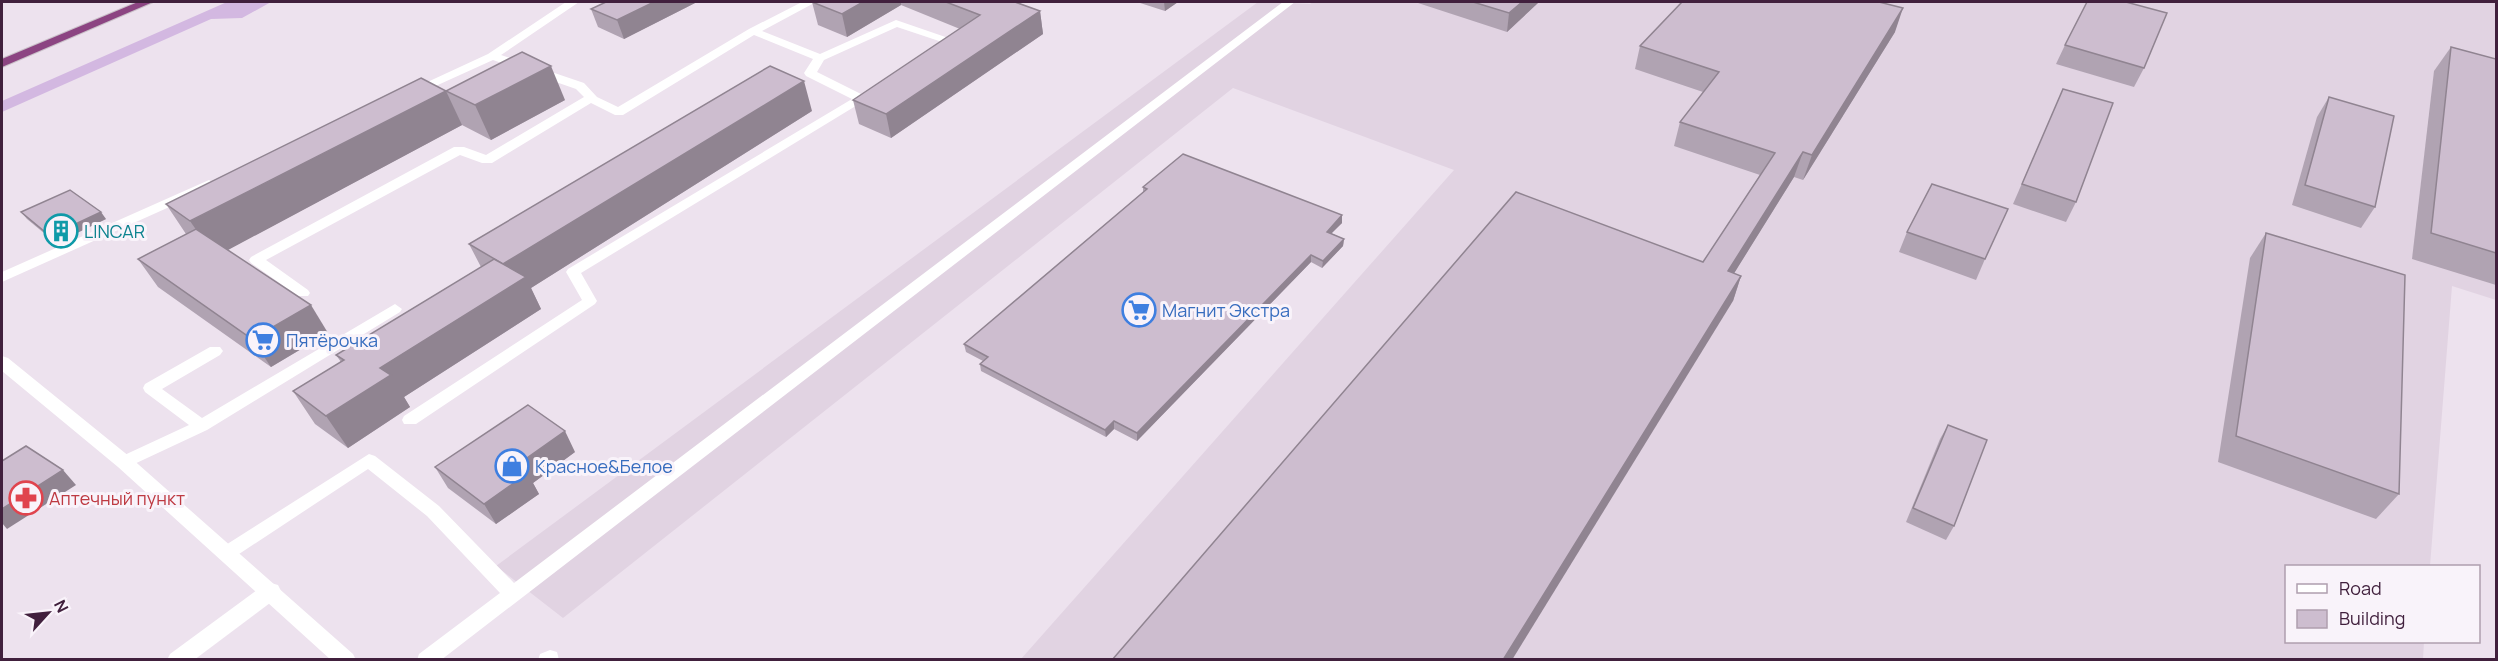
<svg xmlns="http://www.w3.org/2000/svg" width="2498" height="661" font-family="Manrope,sans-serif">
  <rect width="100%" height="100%" fill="#ede2ee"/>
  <!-- built -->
  <polygon fill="#e1d3e2" points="1258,2 1310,4 1313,2 2496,2 2496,300 2452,286 2430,566 2286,566 2286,642 2424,642 2423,659 1021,659 1454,170 1233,88 563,618 496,566"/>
  <!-- green -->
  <polygon fill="#d3b8e1" points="227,2 271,2 242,18 211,19 2,112 2,101"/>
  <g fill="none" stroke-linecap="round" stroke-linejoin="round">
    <!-- trunk casing -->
    <g stroke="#cac1c9" stroke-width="2">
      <polygon id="trunk" points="138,2 153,2 2,67 2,59"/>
    </g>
    <!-- service -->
    <g fill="#fff" fill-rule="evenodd">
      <polygon points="566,2 579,2 501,55 584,83 597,97 618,107 749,29 802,2 816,2 762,31 820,54 896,20 960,42 945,52 939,48 945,43 897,27 824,60 817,72 861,94 871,89 877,93 581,273 597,301 595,304 416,424 404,424 402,420 404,416 582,300 566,272 568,269 852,99 806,76 804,73 813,59 754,35 623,115 615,115 591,103 492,163 482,163 460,155 266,260 308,290 310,293 308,296 298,296 251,263 249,260 251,257 454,147 464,147 486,155 584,97 576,89 493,60 418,94 410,94 408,91 488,54"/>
      <polygon points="1283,2 1295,2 441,660 417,660 419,654 500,593 427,516 368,469 233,558 227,560 221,558 218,553 221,548 369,454 375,456 439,506 514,583"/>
      <polygon points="209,180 216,184 214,187 2,282 2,272"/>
      <polygon points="395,304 402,309 400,312 207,430 130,466 124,468 118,466 116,462 118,458 189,425 145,392 143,388 145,384 210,347 220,347 223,351 220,355 162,389 202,418"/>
      <polygon points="550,650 557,652 559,660 538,660 540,654"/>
    </g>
    <!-- minor -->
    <polygon fill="#fff" fill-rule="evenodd" points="271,583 278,585 281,591 278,597 194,660 167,660 170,654 264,585"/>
    <!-- tertiary -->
    <polygon fill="#fff" fill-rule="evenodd" points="2,356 8,358 130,457 353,654 356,660 331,660 118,467 2,371"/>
    <!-- trunk -->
    <use href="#trunk" fill="#8c4482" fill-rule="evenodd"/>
  </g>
  <!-- wall -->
  <g fill="#b0a3b2">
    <polygon points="606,2 697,2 624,39 598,27 591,9"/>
    <polygon points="812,2 1015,2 1040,11 1043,34 891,138 859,124 853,100 960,29 901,5 847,37 818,25"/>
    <polygon points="1137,2 1178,2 1165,11"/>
    <polygon points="1418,2 1539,2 1507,32 1418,3"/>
    <polygon points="1895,32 1803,180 1794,177 1734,273 1741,276 1733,301 1703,262 1760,175 1674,146 1680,122 1703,92 1635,69 1640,46"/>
    <polygon points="2065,45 2144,68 2134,87 2056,64"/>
    <polygon points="2451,47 2496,59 2496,285 2412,259 2434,71"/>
    <polygon points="2063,89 2076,202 2066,222 2013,204"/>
    <polygon points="446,91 565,100 491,140 462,125 227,250 328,333 271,367 158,287 138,259 186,234 166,204"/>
    <polygon points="2329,97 2375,207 2361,228 2292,205 2317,117"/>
    <polygon points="812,111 531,288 541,309 404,397 410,407 348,448 315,424 293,391 341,362 336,355 481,267 469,244"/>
    <polygon points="1143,187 1342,215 1342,223 1331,233 1344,239 1343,246 1322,268 1311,262 1137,441 1114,429 1106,437 981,371 980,364 983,361 966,352 964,344 1143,192"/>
    <polygon points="21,212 106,219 56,243 27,219"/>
    <polygon points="1907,232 1985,259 1976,280 1899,252"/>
    <polygon points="2266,233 2399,494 2376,519 2218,462 2250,258"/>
    <polygon points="1948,425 1954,526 1946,540 1906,522 1940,439"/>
    <polygon points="575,452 533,483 539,494 496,524 448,488 435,467"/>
  </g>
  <!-- shaded-wall -->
  <g fill="#908491">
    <polygon points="654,2 697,2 624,39 617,20"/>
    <polygon points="863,2 901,2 901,5 847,37 842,14"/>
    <polygon points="1164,2 1178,2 1165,11"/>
    <polygon points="1522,2 1539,2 1507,32 1509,13"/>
    <polygon points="1903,8 1895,32 1803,180 1812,155"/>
    <polygon points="1040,11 1043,34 891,138 886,114"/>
    <polygon points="551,66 565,100 491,140 475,105"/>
    <polygon points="804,81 812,111 531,288 541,309 404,397 410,407 348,448 326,416 380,368 503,264"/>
    <polygon points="446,91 462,125 215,257 190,221"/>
    <polygon points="1803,152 1794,177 1720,296 1728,271"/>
    <polygon points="101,212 106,219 56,243 50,236"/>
    <polygon points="1342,215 1342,223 1326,239 1327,232"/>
    <polygon points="1344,239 1343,246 1322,268 1323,261"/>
    <polygon points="1311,255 1311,262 1137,441 1137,433"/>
    <polygon points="1741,276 1733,301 1512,660 1503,660"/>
    <polygon points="311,305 328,333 271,367 252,339"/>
    <polygon points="1114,421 1114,429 1106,437 1105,430"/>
    <polygon points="565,431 575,452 533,483 539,494 496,524 484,504 517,465"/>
    <polygon points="63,470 76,485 7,529 2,523 2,509"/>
  </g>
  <!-- building -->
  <g fill="#cdbdcf" stroke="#908491" stroke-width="1.5">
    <polygon points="606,2 654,2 617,20 591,9"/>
    <polygon points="812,2 863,2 842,14"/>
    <polygon points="946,2 1015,2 1040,11 886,114 853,100 980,15"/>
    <polygon points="1473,2 1522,2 1509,13"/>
    <polygon points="1682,2 1879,2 1903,8 1812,155 1803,152 1728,271 1741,276 1503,660 1112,660 1516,192 1703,262 1775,153 1680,122 1719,72 1640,46"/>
    <polygon points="2087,2 2126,2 2167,13 2144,68 2065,45"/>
    <polygon points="2451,47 2496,59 2496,253 2431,233"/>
    <polygon points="522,52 551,66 475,105 446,91"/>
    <polygon points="770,66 804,81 503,264 469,244"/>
    <polygon points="421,78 446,91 190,221 166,204"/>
    <polygon points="2063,89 2113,103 2076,202 2022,184"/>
    <polygon points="2329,97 2394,116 2375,207 2305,185"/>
    <polygon points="1183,154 1342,215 1327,232 1344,239 1323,261 1311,255 1137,433 1114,421 1105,430 980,364 988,357 964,344 1147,189 1143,187"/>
    <polygon points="1932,184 2008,209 1985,259 1907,232"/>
    <polygon points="70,190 101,212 50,236 21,212"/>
    <polygon points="196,229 311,305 252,339 138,259"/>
    <polygon points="2266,233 2405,275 2399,494 2236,436"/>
    <polygon points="494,259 526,277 380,368 391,375 326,416 293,391 344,360 336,355"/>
    <polygon points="528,405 565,431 517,465 528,473 484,504 435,467"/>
    <polygon points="1948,425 1987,440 1954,526 1913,508"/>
    <polygon points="26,446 63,470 2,509 2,461"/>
  </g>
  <!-- icons -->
  <defs>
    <g id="building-ring" transform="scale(1.725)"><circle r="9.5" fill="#f9f3fa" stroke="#0f9aa8" stroke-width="1.5"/><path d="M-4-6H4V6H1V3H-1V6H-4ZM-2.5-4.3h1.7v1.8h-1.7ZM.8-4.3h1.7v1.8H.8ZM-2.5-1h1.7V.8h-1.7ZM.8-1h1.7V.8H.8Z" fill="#0f9aa8"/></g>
    <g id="supermarket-ring" transform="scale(1.725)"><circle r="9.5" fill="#f9f3fa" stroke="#3f7fe0" stroke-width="1.5"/><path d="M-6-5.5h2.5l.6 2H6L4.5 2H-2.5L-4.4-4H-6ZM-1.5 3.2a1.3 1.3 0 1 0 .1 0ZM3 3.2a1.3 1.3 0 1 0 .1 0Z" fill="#3f7fe0"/></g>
    <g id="shop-ring" transform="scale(1.725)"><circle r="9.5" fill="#f9f3fa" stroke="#3f7fe0" stroke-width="1.5"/><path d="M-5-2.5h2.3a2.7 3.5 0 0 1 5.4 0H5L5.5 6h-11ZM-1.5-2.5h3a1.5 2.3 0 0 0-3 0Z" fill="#3f7fe0"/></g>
    <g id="pharmacy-ring" transform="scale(1.725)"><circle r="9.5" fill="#f9f3fa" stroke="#e0444e" stroke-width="1.5"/><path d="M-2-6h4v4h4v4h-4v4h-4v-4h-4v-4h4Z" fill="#e0444e"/></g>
  </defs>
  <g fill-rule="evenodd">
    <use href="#building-ring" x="61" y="231"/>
    <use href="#supermarket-ring" x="1139" y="310"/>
    <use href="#supermarket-ring" x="263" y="340"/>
    <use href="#shop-ring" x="512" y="466"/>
    <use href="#pharmacy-ring" x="26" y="498"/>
  </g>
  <g text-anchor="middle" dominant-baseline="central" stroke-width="6" stroke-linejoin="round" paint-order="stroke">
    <!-- culture labels -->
    <g font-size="18" fill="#0d838f" stroke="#f9f3fa" text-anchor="start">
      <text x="84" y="231">LINCAR</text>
    </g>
    <!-- shop labels -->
    <g font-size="18" fill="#366cbe" stroke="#f9f3fa" text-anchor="start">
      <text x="1162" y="310">Магнит Экстра</text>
      <text x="286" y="340">Пятёрочка</text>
      <text x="535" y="466">Красное&amp;Белое</text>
    </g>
    <!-- health labels -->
    <g font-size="18" fill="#be3a42" stroke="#f9f3fa" text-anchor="start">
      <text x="49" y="498">Аптечный пункт</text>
    </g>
  </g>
  <!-- border -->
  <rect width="2498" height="661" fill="none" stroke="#41203d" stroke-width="6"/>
  <!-- legend -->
  <rect x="2285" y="565" width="195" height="78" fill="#f9f3fa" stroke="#af9fae" stroke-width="1.5"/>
  <rect x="2297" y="584" width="30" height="9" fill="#ffffff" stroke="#af9fae" stroke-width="1.5"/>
  <text x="2339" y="595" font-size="18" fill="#41203d">Road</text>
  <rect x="2297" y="610" width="30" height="18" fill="#cdbdcf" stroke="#af9fae" stroke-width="1.5"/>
  <text x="2339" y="625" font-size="18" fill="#41203d">Building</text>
  <!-- north arrow -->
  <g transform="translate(48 613) rotate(63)" stroke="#f9f3fa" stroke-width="4.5" paint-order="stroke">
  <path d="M0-4.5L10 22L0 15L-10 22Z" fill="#41203d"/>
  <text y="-9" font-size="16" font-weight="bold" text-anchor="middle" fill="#41203d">N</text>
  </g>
</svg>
